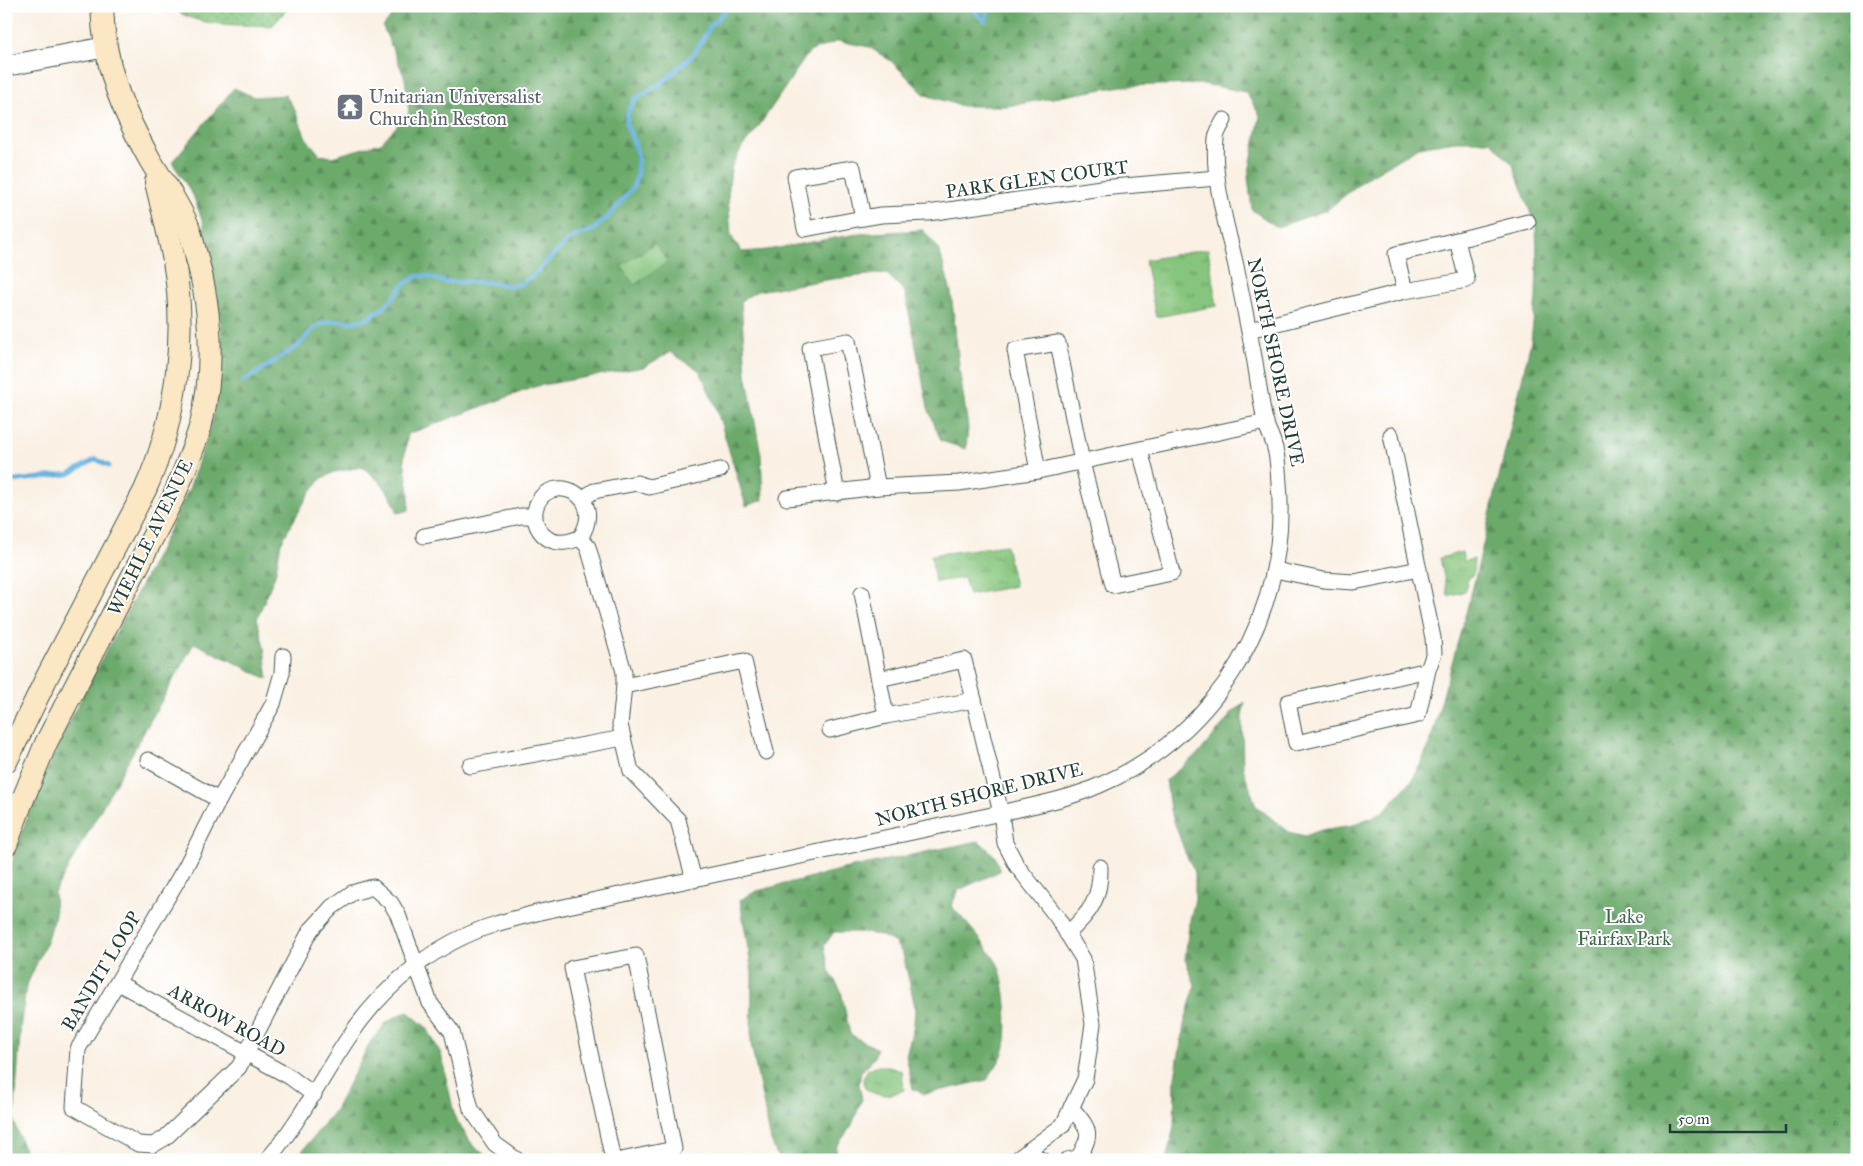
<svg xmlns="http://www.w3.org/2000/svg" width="1863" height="1166" font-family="'IM FELL Great Primer',serif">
  <defs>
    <pattern id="grass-tufts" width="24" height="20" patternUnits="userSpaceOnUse" patternTransform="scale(1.25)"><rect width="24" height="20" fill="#86c57d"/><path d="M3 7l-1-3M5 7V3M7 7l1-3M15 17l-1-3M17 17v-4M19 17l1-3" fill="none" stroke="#6da167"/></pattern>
    <pattern id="forest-firs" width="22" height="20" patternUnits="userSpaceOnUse" patternTransform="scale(1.25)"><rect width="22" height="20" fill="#6caa6c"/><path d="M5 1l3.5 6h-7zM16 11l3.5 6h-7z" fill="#588c5a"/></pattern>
    <pattern id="garden-dots" width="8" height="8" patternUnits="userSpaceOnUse" patternTransform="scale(1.25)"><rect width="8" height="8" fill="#86c57d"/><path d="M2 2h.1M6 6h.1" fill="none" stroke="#6da167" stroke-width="1.8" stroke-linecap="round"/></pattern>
  </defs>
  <rect width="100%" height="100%" fill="#fff"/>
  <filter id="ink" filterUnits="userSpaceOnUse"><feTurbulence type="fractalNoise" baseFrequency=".02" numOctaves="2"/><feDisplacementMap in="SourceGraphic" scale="10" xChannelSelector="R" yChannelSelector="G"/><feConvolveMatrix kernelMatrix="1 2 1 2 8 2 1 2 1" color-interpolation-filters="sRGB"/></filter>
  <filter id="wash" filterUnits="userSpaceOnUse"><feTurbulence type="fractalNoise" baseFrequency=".0096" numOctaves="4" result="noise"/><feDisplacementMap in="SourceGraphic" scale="20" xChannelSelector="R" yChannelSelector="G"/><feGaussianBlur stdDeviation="1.12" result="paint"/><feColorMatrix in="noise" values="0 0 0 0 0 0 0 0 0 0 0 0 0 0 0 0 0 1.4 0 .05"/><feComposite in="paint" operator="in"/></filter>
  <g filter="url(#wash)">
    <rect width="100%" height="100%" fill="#faf0e3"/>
    <!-- grass -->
    <g fill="url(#grass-tufts)" stroke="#528158">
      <polygon points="1208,249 1217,306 1156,317 1145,260"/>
      <polygon points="1006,545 1015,586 969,595 964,578 935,582 931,555"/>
      <polygon points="1462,552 1464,561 1474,559 1473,574 1467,580 1466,591 1448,596 1440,558"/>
      <path d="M 876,1066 L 886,1066 L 902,1071 L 904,1090 C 890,1096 878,1098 865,1088 L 863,1079 L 868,1069 Z"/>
    </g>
    <!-- forest -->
    <g fill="url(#forest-firs)" stroke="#467450">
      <path d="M 400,6 L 1857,6 L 1857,1160 L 1166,1160 L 1174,1127 L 1175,1077 L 1184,1025 L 1195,985 L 1185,959 L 1189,924 L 1195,899 L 1195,872 L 1186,855 L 1170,810 L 1166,780 L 1200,752 L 1232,713 L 1245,702 L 1242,717 L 1243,768 L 1256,806 L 1289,832 L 1305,836 L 1321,830 L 1353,825 L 1383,812 L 1413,779 L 1429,746 L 1473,587 L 1531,341 L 1536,297 L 1537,260 L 1536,228 L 1513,165 L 1491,141 L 1455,141 L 1419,147 L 1365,179 L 1327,210 L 1277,227 L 1252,210 L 1248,177 L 1260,116 L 1246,92 L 1203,84 L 1121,86 L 1007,106 L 962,106 L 925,95 L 891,61 L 869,47 L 838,41 L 809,52 L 755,132 L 742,147 L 731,168 L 728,196 L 731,236 L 742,252 L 767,250 L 857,234 L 923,230 L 939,249 L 951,292 L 960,374 L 968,427 L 966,449 L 941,441 L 928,408 L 905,292 L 886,273 L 833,279 L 757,291 L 741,301 L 746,373 L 761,455 L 763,500 L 746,506 L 715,404 L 699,370 L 670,352 L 644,367 L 537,386 L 408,434 L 404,459 L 409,492 L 409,510 L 398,513 C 390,491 381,481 362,467 L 334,472 L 321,479 L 310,492 L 281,543 L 275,575 L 257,619 L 264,647 L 268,679 L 194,643 L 54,893 L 55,915 L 45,945 L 26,987 L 21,1022 L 14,1122 L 26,1155 L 31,1160 L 6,1160 L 6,879 L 32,802 L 74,712 L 156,557 L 189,489 L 213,419 L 222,349 L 220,313 L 203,222 L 193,195 L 172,162 L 234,88 L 254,97 L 285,95 L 294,108 L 306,138 L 320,155 L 332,157 L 381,143 L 409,113 L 405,78 L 383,27 Z"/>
      <path d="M 979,841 L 995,856 L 1000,871 L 959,890 L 951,906 C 968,924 984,942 997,963 C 1006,979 1009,1028 1005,1046 C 1003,1058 993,1070 987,1080 L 925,1094 L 913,1089 L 906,1055 L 914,1025 L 915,1007 L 903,954 L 894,942 L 880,935 L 857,932 L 834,932 L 824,946 L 829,970 L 841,991 L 850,1034 L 863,1042 L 877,1048 L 874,1058 L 861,1072 L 859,1084 L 862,1099 L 852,1125 L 837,1146 L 835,1160 L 779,1160 L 771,1141 L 751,1044 L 752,973 L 740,900 L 757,891 L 843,869 Z"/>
      <polygon points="407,1011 427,1028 441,1054 455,1118 474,1147 492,1160 295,1160 335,1110 371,1041 388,1021"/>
    </g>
    <!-- garden -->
    <path fill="url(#garden-dots)" stroke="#528158" d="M 170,6 L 290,6 L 272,26 C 239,24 197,29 170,6 Z"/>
    <!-- pitch -->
    <polygon fill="#86c57d" stroke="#528158" points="655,243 668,262 634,285 621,266"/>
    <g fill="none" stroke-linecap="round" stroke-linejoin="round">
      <!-- stream -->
      <g stroke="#67b3e0" stroke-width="4.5">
        <polyline points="974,6 976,13 985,21 990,6"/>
        <polyline points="244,381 298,346 313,329 323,323 335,321 352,322 366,319 383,308 394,297 403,285 417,276 426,276 444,282 487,282 510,286 521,284 533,276 568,240 594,229 608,217 633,187 637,176 638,155 634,142 626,124 628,111 635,99 663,82 693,55 711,25 730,6"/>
        <polyline points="6,482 69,474 96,459 109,466"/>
      </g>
    </g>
  </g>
  <g filter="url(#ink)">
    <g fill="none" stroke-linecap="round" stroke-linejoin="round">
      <!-- minor casing -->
      <g stroke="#40584e" stroke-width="17">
        <g id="minor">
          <polygon points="853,168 863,218 805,229 795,177"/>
          <polyline points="863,218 881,215 928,213 1101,188 1217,178"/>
          <polyline points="1457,240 1528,222"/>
          <polyline points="1249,330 1405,291 1467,280 1457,240 1396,254 1405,291"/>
          <polyline points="1391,435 1433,638 1434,653 1428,670 1288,702 1296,743 1418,715 1428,670"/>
          <polyline points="1038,471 1015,350 1058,343 1082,462 1113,585 1172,573 1140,450"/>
          <polyline points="837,493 810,348 848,341 878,487"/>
          <polyline points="787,498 878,487 959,483 1038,471 1266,422"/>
          <polyline points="582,499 594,491 637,483 649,487 720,470"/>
          <polyline points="424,536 521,516 535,516"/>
          <path d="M 580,538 C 575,539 570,542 565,542 C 544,545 529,523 537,504 C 551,472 608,494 580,538 L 588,547 L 624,672 L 624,686 L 620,725 L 631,771 L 678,820 L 694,880"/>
          <polyline points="1275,570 1323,580 1354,582 1419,569"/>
          <polyline points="862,593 886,716 974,700 1001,813 1005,843 1017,866 1057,917 1083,959 1093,1024 1085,1079 1063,1125 1016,1160"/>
          <polyline points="283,656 282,673 273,704 219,800 186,866 78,1049 74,1107 138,1144 153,1145 165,1138 239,1067 310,931 332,907 352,893 373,887 391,903 398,915 430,1003 452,1032 471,1109 495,1144 517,1160"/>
          <polyline points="879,679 964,660 974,700"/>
          <polyline points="624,686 744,661 766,752"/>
          <polyline points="830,730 886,716"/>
          <polyline points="148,760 219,800"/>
          <polyline points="470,766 623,738"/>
          <path d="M 1067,934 C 1090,913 1101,899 1100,867"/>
          <polyline points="118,983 290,1077 314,1095"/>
          <polyline points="1029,1150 1036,1158 1043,1160"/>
          <path d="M 267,1160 C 300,1122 321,1078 349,1037 C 384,985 435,943 496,924 C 511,919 525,916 540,912 L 1001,813 C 1035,805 1069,799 1100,785 C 1219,734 1290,611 1279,483 C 1278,471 1278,456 1274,445 C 1272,437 1267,429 1265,421 C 1261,402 1258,381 1255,362 C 1249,330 1242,298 1236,266 C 1227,226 1212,179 1216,139 C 1216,133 1221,126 1224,120"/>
          <polyline points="613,1160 572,968 636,956 674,1149 621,1160"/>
          <path d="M 1067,1160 L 1078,1158 C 1094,1132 1089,1129 1071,1107"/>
        </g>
      </g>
      <!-- tertiary casing -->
      <g stroke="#40584e" stroke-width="22">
        <polyline id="tertiary" points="6,66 106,47"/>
      </g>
      <!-- secondary casing -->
      <g stroke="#40584e" stroke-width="24">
        <g id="secondary">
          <path d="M 6,762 L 47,677 L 145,490 C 177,419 187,337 174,261 C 169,234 162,208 156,182"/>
          <path d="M 6,845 L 21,804 L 46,743 L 173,498 C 183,474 194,449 201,424 C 215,367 211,307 195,251 C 193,243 191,234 188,226 C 178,202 163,182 150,160 C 121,108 104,67 102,6"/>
        </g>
      </g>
      <!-- minor -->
      <use href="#minor" stroke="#fff" stroke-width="15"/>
      <!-- tertiary -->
      <use href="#tertiary" stroke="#fff" stroke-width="20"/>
      <!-- secondary -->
      <use href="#secondary" stroke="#fbe7c3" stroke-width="22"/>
    </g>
  </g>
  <!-- icons -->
  <defs>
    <g id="temple-square" transform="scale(1.4375)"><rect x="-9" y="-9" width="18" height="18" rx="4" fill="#6b7280" stroke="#fff"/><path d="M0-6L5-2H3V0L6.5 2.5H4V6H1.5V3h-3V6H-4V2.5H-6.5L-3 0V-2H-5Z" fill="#fff"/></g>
  </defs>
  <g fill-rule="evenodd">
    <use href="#temple-square" x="350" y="107"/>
  </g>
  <g text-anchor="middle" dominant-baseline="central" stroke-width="4" stroke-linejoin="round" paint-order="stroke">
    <!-- worship labels -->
    <g font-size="19" fill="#5b616d" stroke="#fff" text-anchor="start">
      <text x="369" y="96">Unitarian Universalist<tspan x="369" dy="22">Church in Reston</tspan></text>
    </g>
    <!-- street labels -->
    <g font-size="19" fill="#1f3d34" stroke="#fff">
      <text transform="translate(1037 179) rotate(-8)">PARK GLEN COURT</text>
      <text transform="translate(1276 362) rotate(78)">NORTH SHORE DRIVE</text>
      <text transform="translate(150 537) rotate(-64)">WIEHLE AVENUE</text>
      <text transform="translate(979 794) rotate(-14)">NORTH SHORE DRIVE</text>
      <text transform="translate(101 971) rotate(-59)">BANDIT LOOP</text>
      <text transform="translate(227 1020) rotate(29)">ARROW ROAD</text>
    </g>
    <!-- park labels -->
    <g font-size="19" fill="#3e664a" stroke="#fff">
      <text x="1624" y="916">Lake<tspan x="1624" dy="22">Fairfax Park</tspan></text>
    </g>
  </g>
  <!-- margin -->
  <rect width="1863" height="1166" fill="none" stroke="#fff" stroke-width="25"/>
  <!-- scale -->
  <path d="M1670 1124v8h116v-8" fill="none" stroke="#1f3d34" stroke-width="2.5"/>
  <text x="1678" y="1124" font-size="15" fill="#1f3d34" stroke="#ffffff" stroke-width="4" paint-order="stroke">50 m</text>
</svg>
